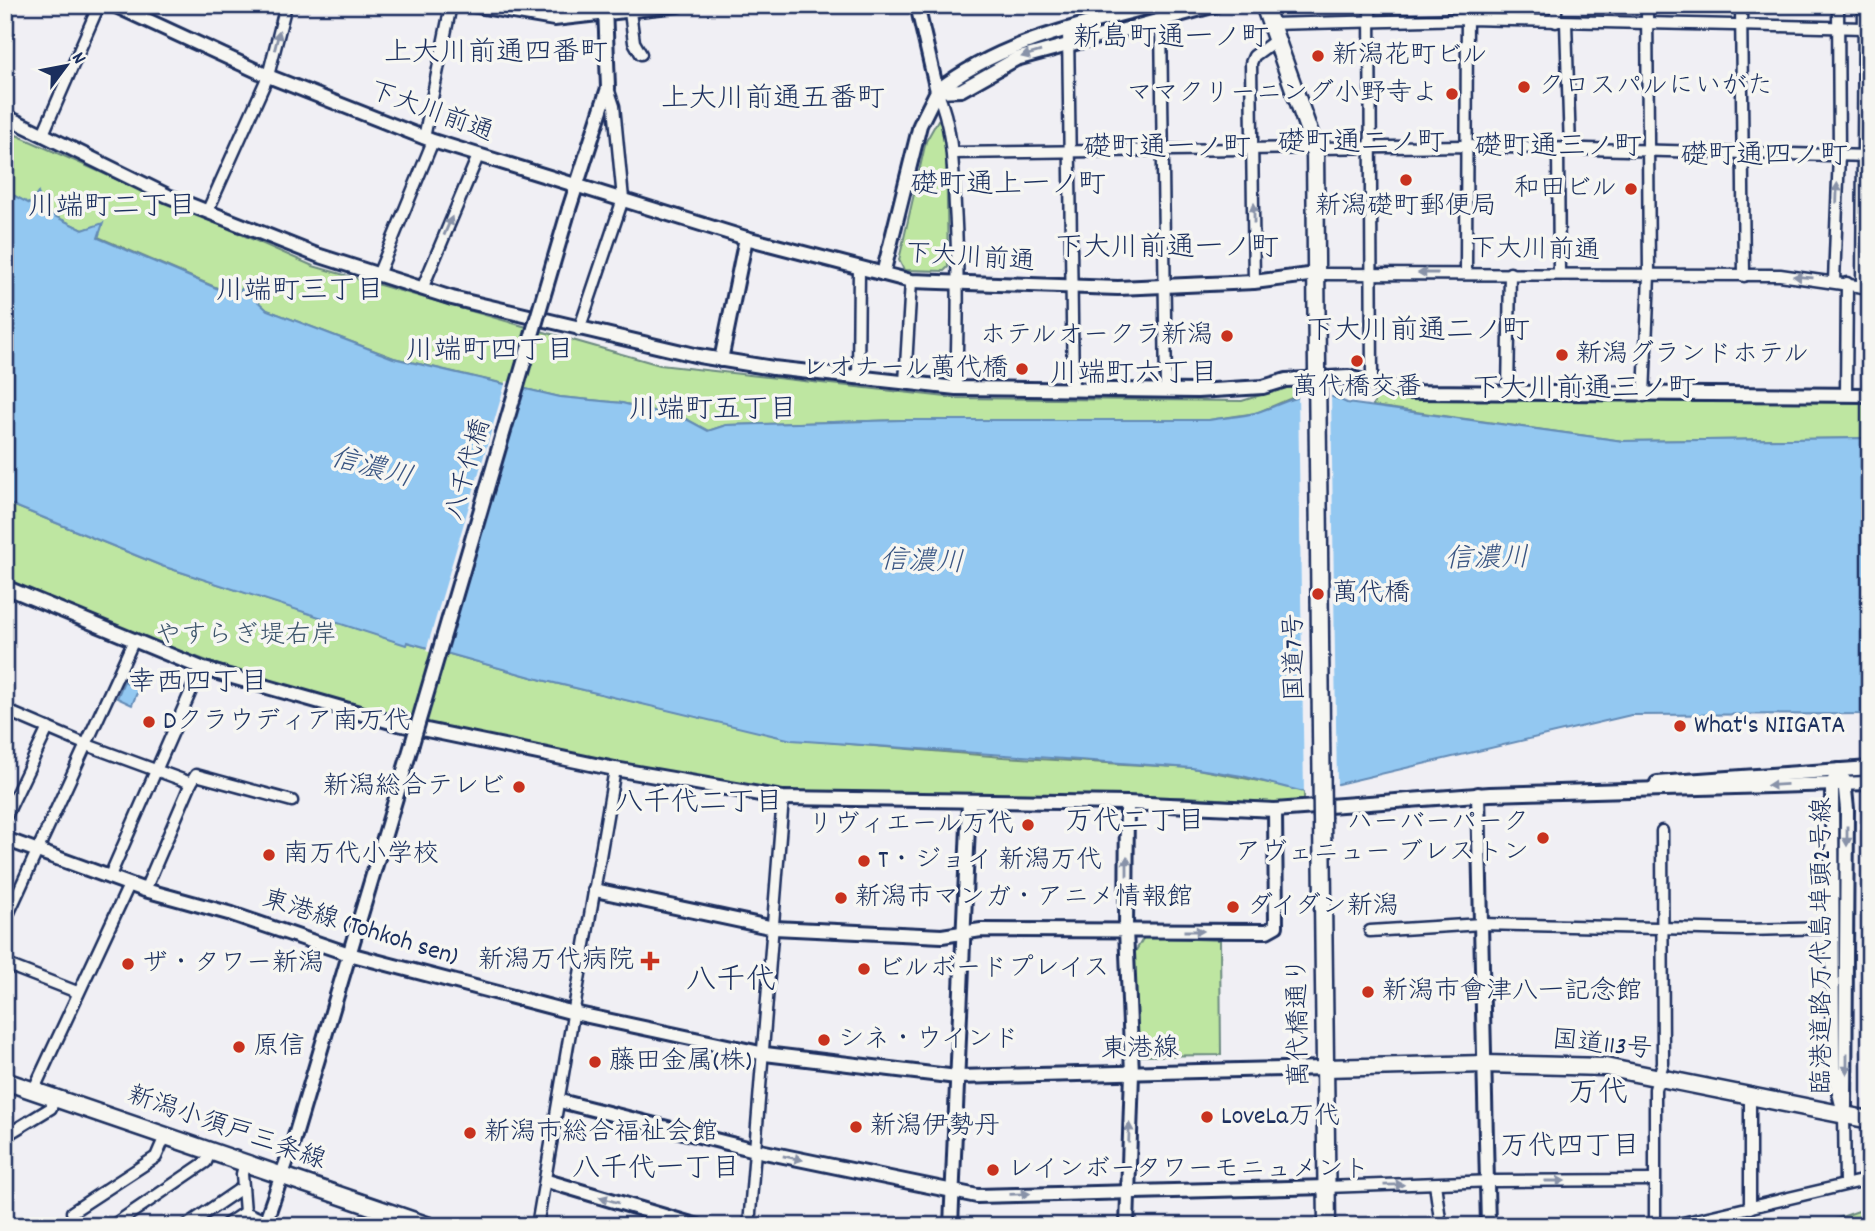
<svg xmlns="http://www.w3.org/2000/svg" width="1875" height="1231" font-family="Dekko,'Klee One',sans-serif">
  <rect width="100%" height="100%" fill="#f0eff4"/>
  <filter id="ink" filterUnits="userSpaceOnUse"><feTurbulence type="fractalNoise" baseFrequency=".0143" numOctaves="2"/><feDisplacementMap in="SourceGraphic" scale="14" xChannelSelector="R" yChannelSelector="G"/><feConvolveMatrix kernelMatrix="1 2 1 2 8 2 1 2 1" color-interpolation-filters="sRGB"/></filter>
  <g filter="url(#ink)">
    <!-- green -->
    <g fill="#bee6a1" stroke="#6c8a80" stroke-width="2">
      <polygon points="938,120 944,122 946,139 948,267 944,271 904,270 899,260 926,141"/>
      <polygon points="5,130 313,266 660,365 955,398 1242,401 1296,384 1299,395 1256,413 1209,420 903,420 726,425 708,431 688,420 622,403 560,397 394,358 267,310 243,288 236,296 98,237 102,224 83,230 44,211 38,194 31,205 5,191"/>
      <polygon points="1376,393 1674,402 1870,400 1870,438 1623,441 1373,406"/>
      <polygon points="5,502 162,566 405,644 407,642 542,680 792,739 1003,757 1192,768 1300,789 1304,792 1304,805 1188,797 1033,799 796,794 737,786 483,738 269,683 141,637 5,579"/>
      <polygon points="1144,937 1220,940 1221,1055 1136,1056 1135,952"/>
      <polygon points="1870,1207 1870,1226 1833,1226 1833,1220"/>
    </g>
    <!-- water -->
    <g fill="#93c8f1" stroke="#638bb6" stroke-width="2">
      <path d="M 5,191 L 30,204 L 38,193 L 44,211 L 83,230 L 103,223 L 98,238 L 235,296 L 243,288 L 267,310 L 393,358 L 560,397 L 622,403 L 688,420 L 708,431 L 726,425 L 903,420 L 1209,420 C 1225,417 1243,417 1258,412 C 1292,401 1311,384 1347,403 L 1623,441 L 1870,438 L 1870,714 L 1631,715 L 1304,792 L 1242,776 L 1192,768 L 792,740 L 542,680 L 407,642 L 406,645 L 162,566 L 5,502 Z"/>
      <polygon points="124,681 139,688 132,705 117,698"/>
    </g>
    <!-- pier -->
    <g fill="#f0eff4">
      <polygon points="506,381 526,385 445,657 426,651"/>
      <polygon points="1298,392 1331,392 1337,787 1304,795"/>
    </g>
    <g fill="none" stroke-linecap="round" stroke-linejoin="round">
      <!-- minor casing -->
      <g stroke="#1b2f5e" stroke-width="15">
        <g id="minor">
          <polyline points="1370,5 1372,382"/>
          <polyline points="1556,5 1556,22"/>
          <polyline points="1741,5 1744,276"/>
          <polyline points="630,12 634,42 641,54"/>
          <polyline points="1161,20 1166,391"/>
          <polyline points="1566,22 1570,149"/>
          <polyline points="1270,24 1468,19 1864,28"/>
          <polyline points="1068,29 1073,390"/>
          <path d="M 937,91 C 953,129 953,166 955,206 C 959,267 958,327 956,388"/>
          <polyline points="43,134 99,5"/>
          <polyline points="424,138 451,5"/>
          <polyline points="1558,149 1559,274"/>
          <polyline points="953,153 1465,146 1870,156"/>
          <polyline points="208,210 268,76 286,5"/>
          <polyline points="1466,273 1467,5"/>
          <polyline points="1316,274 1780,275 1870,288"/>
          <polyline points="378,275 433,141"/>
          <polyline points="1834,281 1839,154 1838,5"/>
          <polyline points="1254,282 1251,63 1254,56 1276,40"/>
          <polyline points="1862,287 1864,5"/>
          <polyline points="422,289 478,156"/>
          <polyline points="579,330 623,199 614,106 608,88"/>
          <polyline points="858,378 859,268"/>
          <polyline points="905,383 911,281"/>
          <polyline points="1508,393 1510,273"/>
          <polyline points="1846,395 1847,283"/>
          <polyline points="1644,396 1649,275 1647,5"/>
          <polyline points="5,710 87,745 191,783 145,890"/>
          <polyline points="191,783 196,775 292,801"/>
          <polyline points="5,818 48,728"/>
          <polyline points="109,878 201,668"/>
          <polyline points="5,921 133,642"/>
          <polyline points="1370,931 1481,924 1745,930 1833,928"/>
          <polyline points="5,964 77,992"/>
          <polyline points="34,1089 129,885"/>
          <polyline points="1844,1113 1845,1184"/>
          <polyline points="5,1136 51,1108 55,1096"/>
          <polyline points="245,1162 242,1174 245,1212 265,1221"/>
          <polyline points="1435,1184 1441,1226"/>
          <polyline points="1326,1187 1495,1181 1654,1180"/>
          <polyline points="1750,1208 1750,1097"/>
          <polyline points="72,1212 156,1157 166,1134"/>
          <polyline points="112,1226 206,1162 211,1150"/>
          <polyline points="186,1226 243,1187"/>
          <polyline points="224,1226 245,1212"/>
          <polyline points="537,1226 615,769"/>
          <polyline points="749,1226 783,798"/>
          <polyline points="1655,1226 1655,1089 1663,1063 1662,831"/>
          <polyline points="1670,1226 1870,1179"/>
        </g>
      </g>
      <!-- tertiary casing -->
      <g stroke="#1b2f5e" stroke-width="18">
        <g id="tertiary">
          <polyline points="114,5 268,76 433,141 746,238 911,281 1118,288 1254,282 1316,274"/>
          <polyline points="471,5 554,19 678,5"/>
          <polyline points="937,91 961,90 1016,59 1216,5"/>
          <path d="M 937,91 C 1001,41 1079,26 1156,5"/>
          <polyline points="5,116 168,196 317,255 452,298 699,356 773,368 956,388 1197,391 1263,387 1286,380 1348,377 1405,392 1870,395"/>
          <polyline points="569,209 608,88 605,5"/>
          <polyline points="883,274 920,125 937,91 917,5"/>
          <polyline points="721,360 746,238"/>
          <polyline points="5,587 204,669 398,724 615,769 783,798 1127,803 1275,810 1490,794 1870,783"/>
          <polyline points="1839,770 1832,784 1833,1069 1844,1113"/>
          <polyline points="1844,780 1847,809 1845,1107"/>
          <polyline points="1657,783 1870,768"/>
          <polyline points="1478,794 1488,1226"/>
          <polyline points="5,839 145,890 232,914 349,954 574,1013 765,1054 957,1077 1325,1068"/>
          <polyline points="595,890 774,928 942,936 981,930 1267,931 1276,926 1275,810"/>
          <polyline points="560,1101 755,1150 977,1196 1326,1187"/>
          <polyline points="547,1181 698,1226"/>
          <polyline points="264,1226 292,1146 412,744"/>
          <polyline points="951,1226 969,802"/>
          <polyline points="1127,1226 1132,1073 1126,929 1127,803"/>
        </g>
      </g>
      <!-- primary casing -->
      <g stroke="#1b2f5e" stroke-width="21">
        <polyline id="primary" points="5,1081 429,1226"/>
      </g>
      <!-- trunk casing -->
      <g stroke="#1b2f5e" stroke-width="21">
        <g id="trunk">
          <polyline points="1264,5 1315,148 1317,369"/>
          <polyline points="1322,818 1327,1226"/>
          <polyline points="1325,1068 1485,1064 1605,1067 1870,1120"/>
        </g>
      </g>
      <!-- minor -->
      <use href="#minor" stroke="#f6f6f2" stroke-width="10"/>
      <!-- tertiary -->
      <use href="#tertiary" stroke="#f6f6f2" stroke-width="12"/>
      <!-- primary -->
      <use href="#primary" stroke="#f6f6f2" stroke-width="16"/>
      <!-- trunk -->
      <use href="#trunk" stroke="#f6f6f2" stroke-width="16"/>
      <!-- tertiary-bridge casing -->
      <g stroke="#1b2f5e" stroke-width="18" stroke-linecap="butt">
        <polyline id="tertiary-bridge" points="412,744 569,209"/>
      </g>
      <!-- trunk-bridge casing -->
      <g stroke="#1b2f5e" stroke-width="21" stroke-linecap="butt">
        <polyline id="trunk-bridge" points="1317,369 1322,818"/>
      </g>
      <!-- tertiary-bridge -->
      <use href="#tertiary-bridge" stroke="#f6f6f2" stroke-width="12"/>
      <!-- trunk-bridge -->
      <use href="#trunk-bridge" stroke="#f6f6f2" stroke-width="16"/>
    </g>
    <!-- one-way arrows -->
    <defs><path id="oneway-solid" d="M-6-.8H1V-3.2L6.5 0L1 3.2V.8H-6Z" transform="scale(1.75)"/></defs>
    <g fill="#8892a8">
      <use href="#oneway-solid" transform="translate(277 40) rotate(-76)"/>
      <use href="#oneway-solid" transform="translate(1031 54) rotate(164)"/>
      <use href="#oneway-solid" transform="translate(1837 193) rotate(-88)"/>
      <use href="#oneway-solid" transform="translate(1254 213) rotate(-90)"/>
      <use href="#oneway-solid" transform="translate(448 226) rotate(-67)"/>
      <use href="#oneway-solid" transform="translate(1428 273) rotate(180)"/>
      <use href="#oneway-solid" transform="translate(1803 277) rotate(-175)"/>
      <use href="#oneway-solid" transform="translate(1777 785) rotate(177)"/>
      <use href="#oneway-solid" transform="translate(1847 836) rotate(90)"/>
      <use href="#oneway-solid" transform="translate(1127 866) rotate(-90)"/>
      <use href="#oneway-solid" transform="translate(1194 931)"/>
      <use href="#oneway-solid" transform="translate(1847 1064) rotate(90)"/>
      <use href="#oneway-solid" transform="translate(1129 1133) rotate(-88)"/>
      <use href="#oneway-solid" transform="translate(793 1158) rotate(12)"/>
      <use href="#oneway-solid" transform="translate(1555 1181)"/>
      <use href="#oneway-solid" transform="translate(1394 1185) rotate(-1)"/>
      <use href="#oneway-solid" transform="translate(1020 1194) rotate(-2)"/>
      <use href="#oneway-solid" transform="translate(609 1200) rotate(-164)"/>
    </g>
  </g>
  <!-- markers -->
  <g fill="#c8321e" stroke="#f6f6f2" stroke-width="2.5">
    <circle cx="1318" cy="56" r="7"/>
    <circle cx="1524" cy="87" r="7"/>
    <circle cx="1452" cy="94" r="7"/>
    <circle cx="1406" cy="180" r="7"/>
    <circle cx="1631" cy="189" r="7"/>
    <circle cx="1227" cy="336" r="7"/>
    <circle cx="1562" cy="355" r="7"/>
    <circle cx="1357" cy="361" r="7"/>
    <circle cx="1022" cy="369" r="7"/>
    <circle cx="1318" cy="594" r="7"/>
    <circle cx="149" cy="722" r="7"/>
    <circle cx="1680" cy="726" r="7"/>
    <circle cx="519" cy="787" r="7"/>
    <circle cx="1028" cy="825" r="7"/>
    <circle cx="1543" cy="838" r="7"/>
    <circle cx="269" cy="855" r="7"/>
    <circle cx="864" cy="861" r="7"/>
    <circle cx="841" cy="898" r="7"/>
    <circle cx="1233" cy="907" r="7"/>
    <path d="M646.5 950.5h7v7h7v7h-7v7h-7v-7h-7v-7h7z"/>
    <circle cx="128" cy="964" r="7"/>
    <circle cx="864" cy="969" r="7"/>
    <circle cx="1368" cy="992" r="7"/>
    <circle cx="824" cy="1040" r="7"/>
    <circle cx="239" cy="1047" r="7"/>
    <circle cx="595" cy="1062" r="7"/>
    <circle cx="1207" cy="1117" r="7"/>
    <circle cx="856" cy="1127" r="7"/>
    <circle cx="470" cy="1133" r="7"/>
    <circle cx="993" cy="1170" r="7"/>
  </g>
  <g text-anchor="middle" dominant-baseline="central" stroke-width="7" stroke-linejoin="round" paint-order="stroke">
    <!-- poi labels -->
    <g font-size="26" fill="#1b2f5e" stroke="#f6f6f2" text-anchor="start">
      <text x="1332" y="56">新潟花町ビル</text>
      <text x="1538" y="87">クロスパルにいがた</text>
      <text x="1438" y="94" text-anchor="end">ママクリーニング小野寺よ</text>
      <text x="1617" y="189" text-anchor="end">和田ビル</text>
      <text x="1406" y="207" text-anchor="middle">新潟礎町郵便局</text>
      <text x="1213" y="336" text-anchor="end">ホテルオークラ新潟</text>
      <text x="1576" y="355">新潟グランドホテル</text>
      <text x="1008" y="369" text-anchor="end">レオナール萬代橋</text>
      <text x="1357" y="388" text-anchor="middle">萬代橋交番</text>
      <text x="1332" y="594">萬代橋</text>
      <text x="163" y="722">Dクラウディア南万代</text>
      <text x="1694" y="726">What's NIIGATA</text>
      <text x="505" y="787" text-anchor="end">新潟総合テレビ</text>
      <text x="1529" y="823" text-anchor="end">ハーバーパーク<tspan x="1529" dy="30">アヴェニュー ブレストン</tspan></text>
      <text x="1014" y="825" text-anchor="end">リヴィエール万代</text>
      <text x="283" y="855">南万代小学校</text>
      <text x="878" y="861">T・ジョイ 新潟万代</text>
      <text x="855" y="898">新潟市マンガ・アニメ情報館</text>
      <text x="1247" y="907">ダイダン新潟</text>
      <text x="634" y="961" text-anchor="end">新潟万代病院</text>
      <text x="142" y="964">ザ・タワー新潟</text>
      <text x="878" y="969">ビルボードプレイス</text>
      <text x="1382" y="992">新潟市會津八一記念館</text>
      <text x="838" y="1040">シネ・ウインド</text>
      <text x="253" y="1047">原信</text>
      <text x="609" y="1062">藤田金属(株)</text>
      <text x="1221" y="1117">LoveLa万代</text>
      <text x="870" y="1127">新潟伊勢丹</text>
      <text x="484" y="1133">新潟市総合福祉会館</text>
      <text x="1007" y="1170">レインボータワーモニュメント</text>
    </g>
    <!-- street labels -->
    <g font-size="26" fill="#1b2f5e" stroke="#f6f6f2">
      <text transform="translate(431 113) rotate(20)">下大川前通</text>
      <text transform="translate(1535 251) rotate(1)">下大川前通</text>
      <text transform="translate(970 259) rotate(4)">下大川前通</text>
      <text transform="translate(469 470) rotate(-74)">八千代橋</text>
      <text transform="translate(1296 657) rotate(-91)">国道7号</text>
      <text transform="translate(360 929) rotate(17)">東港線 (Tohkoh sen)</text>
      <text transform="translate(1823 946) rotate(-90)">臨港道路万代島埠頭2号線</text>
      <text transform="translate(1300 1022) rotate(-91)">萬代橋通り</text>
      <text transform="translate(1602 1046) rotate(6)">国道113号</text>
      <text transform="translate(1140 1050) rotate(-1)">東港線</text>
      <text transform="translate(226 1129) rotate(19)">新潟小須戸三条線</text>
    </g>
    <!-- park labels -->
    <g font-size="26" fill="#3c546b" stroke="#f6f6f2">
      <text x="246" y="636">やすらぎ堤右岸</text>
    </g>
    <!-- neighbourhood labels -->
    <g font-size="28" fill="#1b2f5e" stroke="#f6f6f2">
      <text x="1171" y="40">新島町通一ノ町</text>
      <text x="496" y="55">上大川前通四番町</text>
      <text x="773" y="101">上大川前通五番町</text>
      <text x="1361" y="145">礎町通二ノ町</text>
      <text x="1558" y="149">礎町通三ノ町</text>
      <text x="1167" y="150">礎町通一ノ町</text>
      <text x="1764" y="158">礎町通四ノ町</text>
      <text x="1008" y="187">礎町通上一ノ町</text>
      <text x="112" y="209">川端町二丁目</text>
      <text x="1167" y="250">下大川前通一ノ町</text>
      <text x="300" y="293">川端町三丁目</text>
      <text x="1418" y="333">下大川前通二ノ町</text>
      <text x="490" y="353">川端町四丁目</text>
      <text x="1134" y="376">川端町六丁目</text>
      <text x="1584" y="391">下大川前通三ノ町</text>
      <text x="713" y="412">川端町五丁目</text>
      <text x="198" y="685">幸西四丁目</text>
      <text x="699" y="805">八千代二丁目</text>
      <text x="1135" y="824">万代二丁目</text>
      <text x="1570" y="1149">万代四丁目</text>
      <text x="656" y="1171">八千代一丁目</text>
    </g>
    <!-- water labels -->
    <g font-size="28" font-style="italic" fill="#395583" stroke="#f6f6f2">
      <text transform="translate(371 470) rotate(15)">信濃川</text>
      <text transform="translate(1487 561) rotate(-1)">信濃川</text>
      <text transform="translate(922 564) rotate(2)">信濃川</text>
    </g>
    <!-- quarter labels -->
    <g font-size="30" fill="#1b2f5e" stroke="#f6f6f2">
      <text x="731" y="982">八千代</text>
      <text x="1598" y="1095">万代</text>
    </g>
  </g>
  <!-- margin -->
  <rect width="1875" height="1231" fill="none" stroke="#f6f6f2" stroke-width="28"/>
  <rect x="14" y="14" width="1847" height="1203" fill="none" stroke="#1b2f5e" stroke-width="2.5" filter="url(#ink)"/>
  <!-- north arrow -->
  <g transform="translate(66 66) rotate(58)" stroke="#f6f6f2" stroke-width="5" paint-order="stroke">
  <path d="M0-5L12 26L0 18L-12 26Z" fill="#1b2f5e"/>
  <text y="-10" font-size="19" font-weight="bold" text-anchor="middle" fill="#1b2f5e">N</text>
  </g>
</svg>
